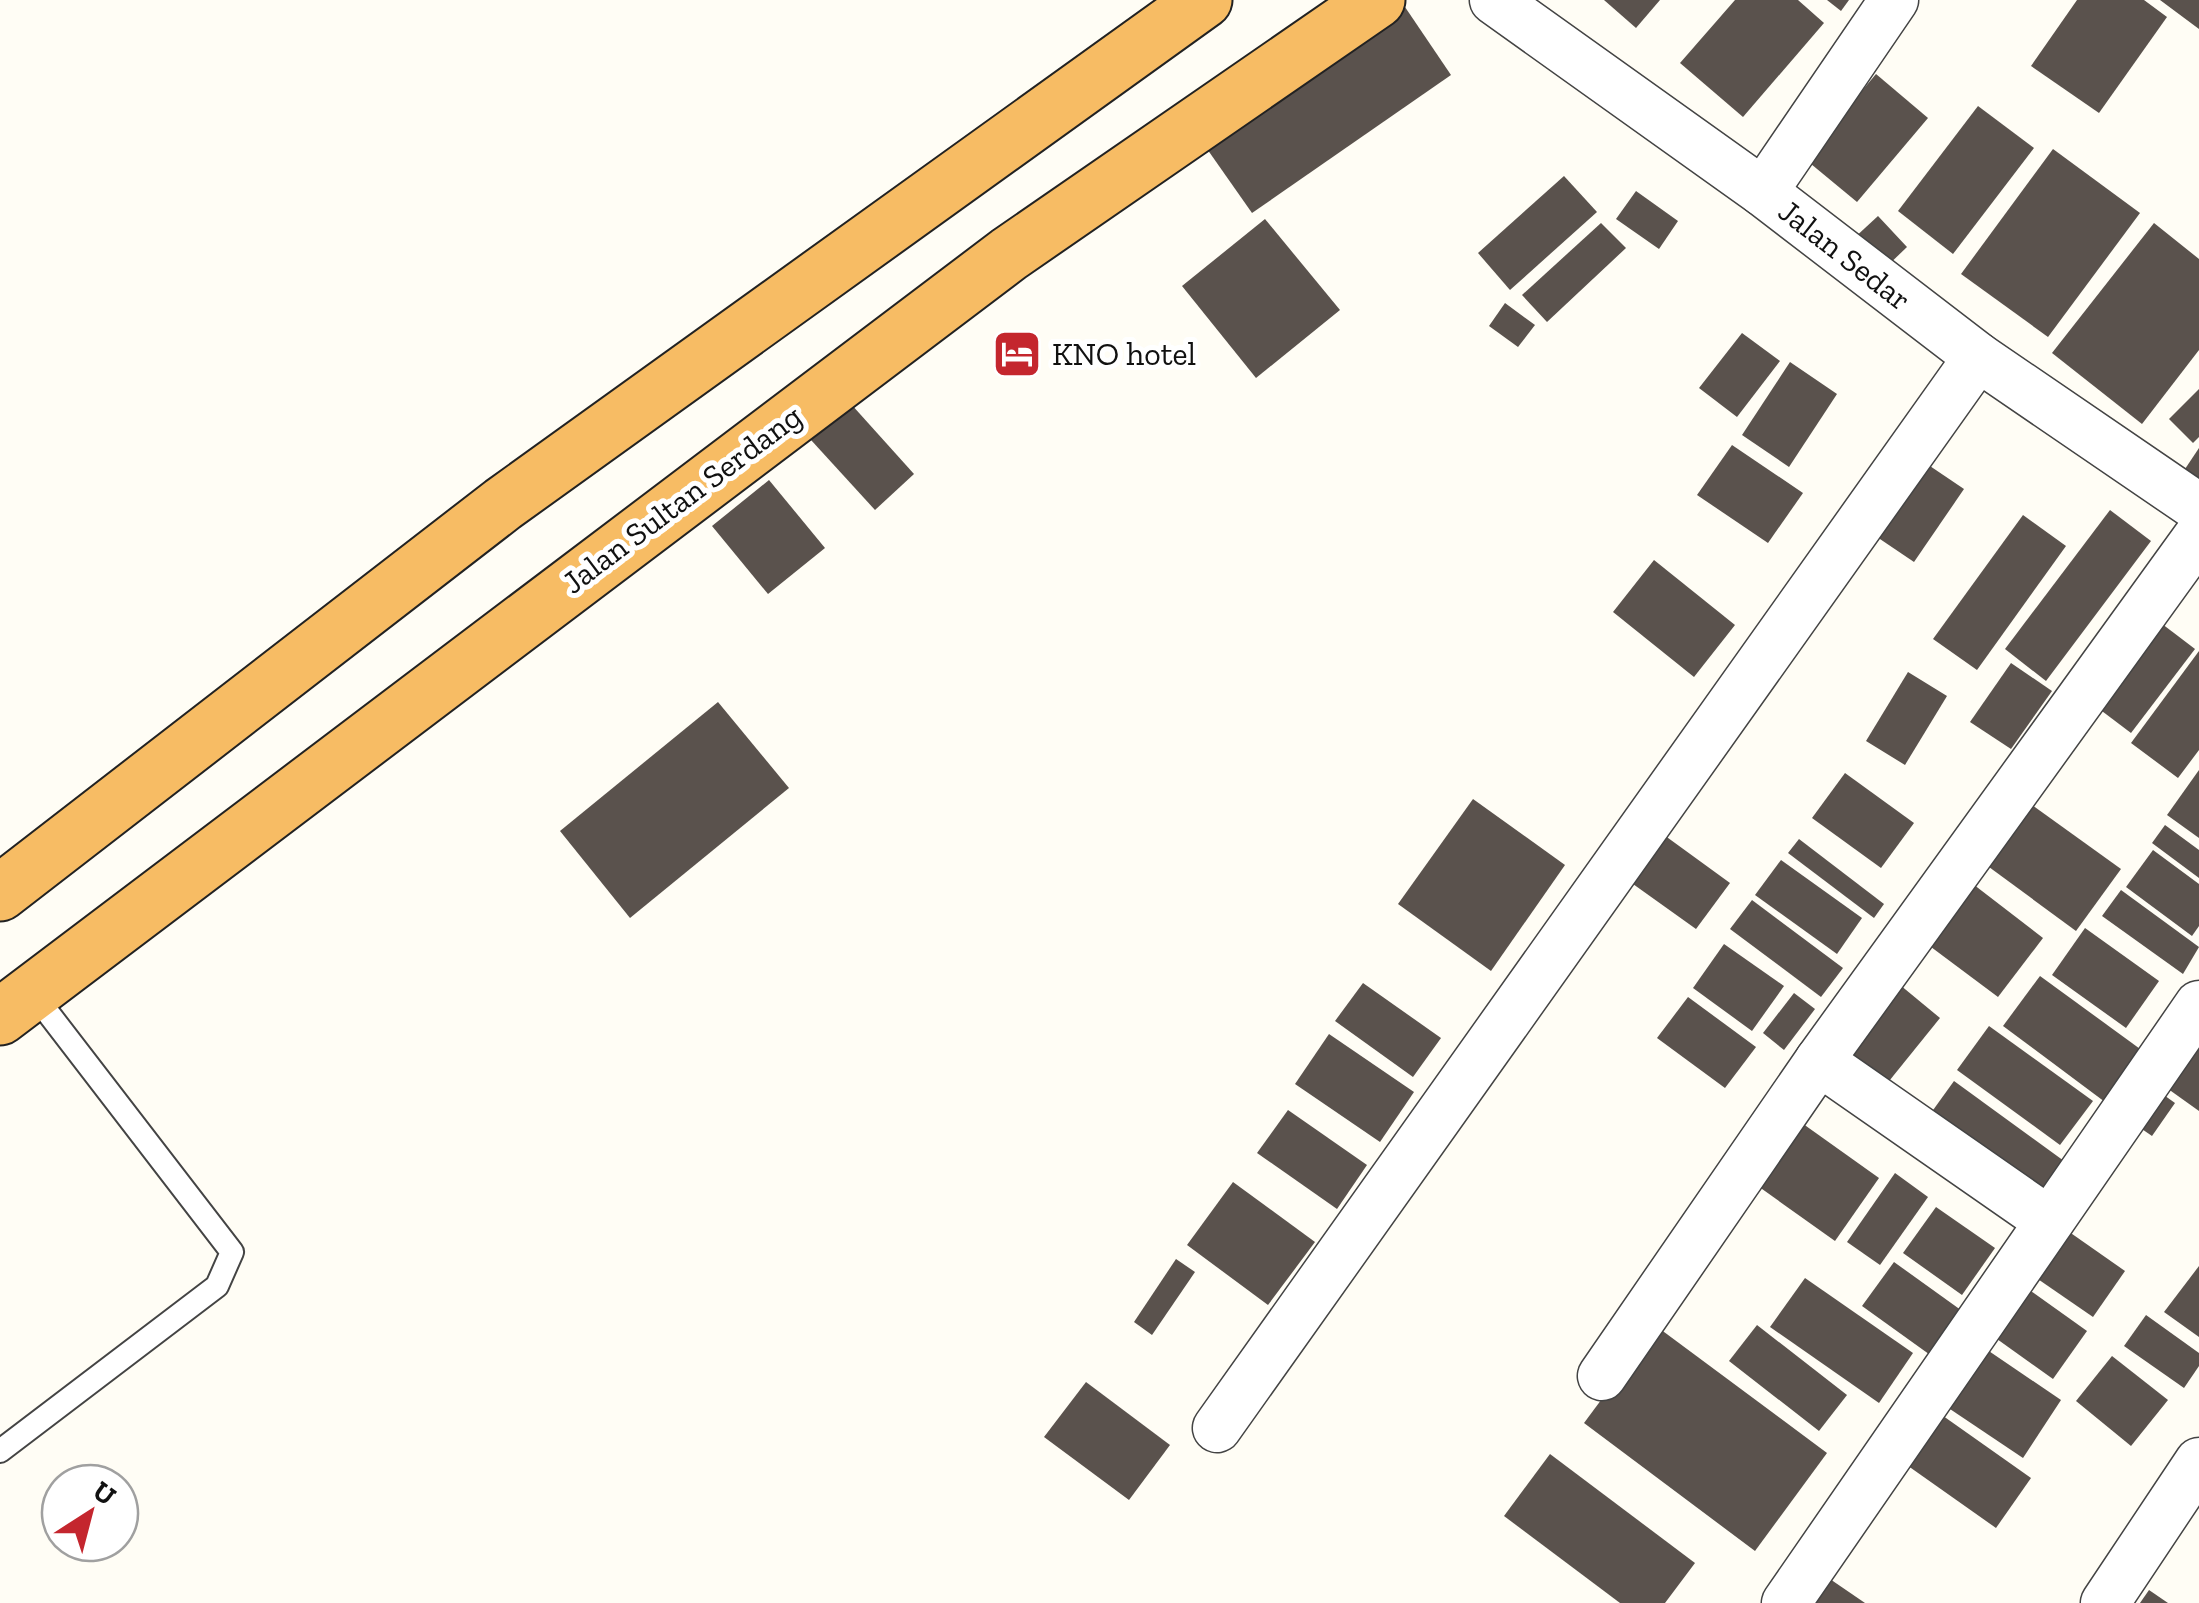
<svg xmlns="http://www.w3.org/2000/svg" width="2199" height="1603" font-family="'Zilla Slab',serif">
  <rect width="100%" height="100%" fill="#fffdf5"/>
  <!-- building -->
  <g fill="#5a524d">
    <polygon points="1604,0 1660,0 1636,28"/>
    <polygon points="1735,0 1798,0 1824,23 1743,117 1680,63"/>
    <polygon points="1827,0 1849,0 1841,11"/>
    <polygon points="2077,0 2144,0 2167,17 2099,113 2031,66"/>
    <polygon points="2160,0 2199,0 2199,29"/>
    <polygon points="1405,7 1451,75 1252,213 1205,146"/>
    <polygon points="1876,74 1928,118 1857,202 1805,159"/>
    <polygon points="1978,106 2034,148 1953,254 1898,211"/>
    <polygon points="2053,149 2140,213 2048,337 1961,274"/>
    <polygon points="1564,176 1597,212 1510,290 1478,253"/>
    <polygon points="1636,191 1678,221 1659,249 1616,219"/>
    <polygon points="1878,216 1907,247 1882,271 1852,240"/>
    <polygon points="1265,219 1340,310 1256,378 1182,286"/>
    <polygon points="1601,223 1626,248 1547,322 1522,295"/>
    <polygon points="2154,223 2199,259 2199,350 2142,424 2052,353"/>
    <polygon points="1505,303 1535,325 1518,347 1489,326"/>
    <polygon points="1742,333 1780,361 1737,417 1699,388"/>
    <polygon points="1790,362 1837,394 1789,467 1742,435"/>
    <polygon points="2199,389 2199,437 2193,443 2169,419"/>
    <polygon points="851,404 914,474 875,510 811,440"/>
    <polygon points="1732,445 1803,493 1768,543 1697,495"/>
    <polygon points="2199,448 2199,478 2185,469"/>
    <polygon points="1924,462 1964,489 1914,562 1874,535"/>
    <polygon points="769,480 825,548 768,594 712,526"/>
    <polygon points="2110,510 2151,541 2046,681 2005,649"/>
    <polygon points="2023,515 2066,546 1977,670 1933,639"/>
    <polygon points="1654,560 1735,625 1694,677 1613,612"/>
    <polygon points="2149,614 2195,649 2131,733 2086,699"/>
    <polygon points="2199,651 2199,750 2178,778 2131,743"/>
    <polygon points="2011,663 2052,691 2011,749 1970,722"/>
    <polygon points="1908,672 1947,696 1905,765 1866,741"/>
    <polygon points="718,702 789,788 630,918 560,831"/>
    <polygon points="2199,770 2199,838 2167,815"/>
    <polygon points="1845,773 1914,823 1881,868 1812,818"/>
    <polygon points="2018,795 2121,869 2076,931 1974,856"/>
    <polygon points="1473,799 1565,865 1491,971 1398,904"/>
    <polygon points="2165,825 2199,850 2199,878 2152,843"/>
    <polygon points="1653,827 1730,883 1696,929 1619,874"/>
    <polygon points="1799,839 1884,904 1874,918 1788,853"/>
    <polygon points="2153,850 2199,884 2199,926 2192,936 2126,887"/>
    <polygon points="1781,860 1862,918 1837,954 1755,895"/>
    <polygon points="1969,881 2043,938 1998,997 1923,941"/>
    <polygon points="2121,890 2199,947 2183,974 2102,916"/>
    <polygon points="1752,900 1843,968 1821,997 1730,929"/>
    <polygon points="2085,928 2159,981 2126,1028 2052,975"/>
    <polygon points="1724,944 1784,986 1752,1031 1693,988"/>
    <polygon points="2040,976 2147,1054 2109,1105 2003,1026"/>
    <polygon points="1894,980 1940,1018 1877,1096 1831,1059"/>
    <polygon points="1363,983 1441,1038 1413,1077 1335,1021"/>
    <polygon points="1794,993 1815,1009 1784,1050 1763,1033"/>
    <polygon points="1688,997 1756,1047 1725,1088 1657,1038"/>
    <polygon points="2199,1023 2199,1111 2157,1081"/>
    <polygon points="1989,1026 2093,1101 2060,1145 1957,1070"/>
    <polygon points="1329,1034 1414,1092 1380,1142 1295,1084"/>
    <polygon points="1954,1081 2075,1169 2044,1212 1923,1124"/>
    <polygon points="2147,1083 2175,1103 2152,1136 2123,1116"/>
    <polygon points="1288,1110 1367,1165 1337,1209 1257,1153"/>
    <polygon points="1792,1116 1879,1178 1835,1241 1748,1179"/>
    <polygon points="1895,1173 1928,1197 1880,1265 1847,1242"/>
    <polygon points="1233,1182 1315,1242 1268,1305 1187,1245"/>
    <polygon points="1936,1207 1995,1248 1962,1295 1903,1253"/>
    <polygon points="2065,1229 2125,1271 2093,1317 2032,1275"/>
    <polygon points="1176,1259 1195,1272 1152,1335 1134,1322"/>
    <polygon points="1894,1262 1965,1313 1933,1357 1862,1306"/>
    <polygon points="2199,1266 2199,1337 2164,1312"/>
    <polygon points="1805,1278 1913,1353 1879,1403 1770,1327"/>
    <polygon points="2017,1281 2087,1331 2053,1379 1983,1329"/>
    <polygon points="2146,1315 2199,1353 2199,1366 2184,1388 2124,1346"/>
    <polygon points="1757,1325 1847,1395 1819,1431 1729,1361"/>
    <polygon points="1656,1326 1827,1453 1755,1551 1584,1423"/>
    <polygon points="1980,1345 2061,1400 2023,1458 1941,1403"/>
    <polygon points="2112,1356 2168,1400 2131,1446 2076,1401"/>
    <polygon points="1086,1382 1170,1445 1129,1500 1044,1437"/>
    <polygon points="1929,1406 2031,1478 1996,1528 1894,1456"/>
    <polygon points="1550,1454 1695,1563 1665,1603 1620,1603 1504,1516"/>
    <polygon points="1827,1577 1865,1603 1809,1603"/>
    <polygon points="2149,1590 2168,1603 2140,1603"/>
  </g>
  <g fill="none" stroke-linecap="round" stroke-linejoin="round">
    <!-- service casing -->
    <g stroke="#444" stroke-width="26">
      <polyline id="service" points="0,1451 217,1286 232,1252 32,992"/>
    </g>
    <!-- minor casing -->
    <g stroke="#444" stroke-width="51">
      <g id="minor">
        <polyline points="1494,0 1763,192 1978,357 2199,508"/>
        <polyline points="1763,192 1894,0"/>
        <polyline points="1819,1061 2049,1221"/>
        <polyline points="1602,1376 1819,1061 2199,535"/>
        <polyline points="1217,1428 1978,357"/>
        <polyline points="1786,1603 2199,1005"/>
        <polyline points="2105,1603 2199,1462"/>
      </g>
    </g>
    <!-- trunk casing -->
    <g stroke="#222" stroke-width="59">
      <g id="trunk">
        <polyline points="0,893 503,504 1204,0"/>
        <polyline points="0,1017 1009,254 1377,0"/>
      </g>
    </g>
    <!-- service -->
    <use href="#service" stroke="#fff" stroke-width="22"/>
    <!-- minor -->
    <use href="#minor" stroke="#fff" stroke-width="48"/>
    <!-- trunk -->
    <use href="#trunk" stroke="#f7bc64" stroke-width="55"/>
  </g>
  <!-- icons -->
  <defs>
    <g id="hotel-square" transform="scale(2.5)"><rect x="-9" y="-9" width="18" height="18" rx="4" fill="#c4262e" stroke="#fff"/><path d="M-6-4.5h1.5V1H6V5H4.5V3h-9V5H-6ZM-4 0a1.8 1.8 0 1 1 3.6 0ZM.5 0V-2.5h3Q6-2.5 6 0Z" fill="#fff"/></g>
  </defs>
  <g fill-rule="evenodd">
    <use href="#hotel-square" x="1017" y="354"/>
  </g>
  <g text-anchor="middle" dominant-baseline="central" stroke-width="10" stroke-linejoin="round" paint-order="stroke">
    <!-- street labels -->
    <g font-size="32" fill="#111" stroke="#fff">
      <text transform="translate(1845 255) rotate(38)">Jalan Sedar</text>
      <text transform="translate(682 499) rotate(-37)">Jalan Sultan Serdang</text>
    </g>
    <!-- poi labels -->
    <g font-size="32" fill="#111" stroke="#fff" text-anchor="start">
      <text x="1052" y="354">KNO hotel</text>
    </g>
  </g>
  <!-- north arrow -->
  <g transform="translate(90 1513) rotate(36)"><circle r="48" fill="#ffffff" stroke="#a0a0a0" stroke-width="2.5"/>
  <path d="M0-8L18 38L0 25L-18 38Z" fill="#c4262e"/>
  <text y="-15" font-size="28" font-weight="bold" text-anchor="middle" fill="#111111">U</text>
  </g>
</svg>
